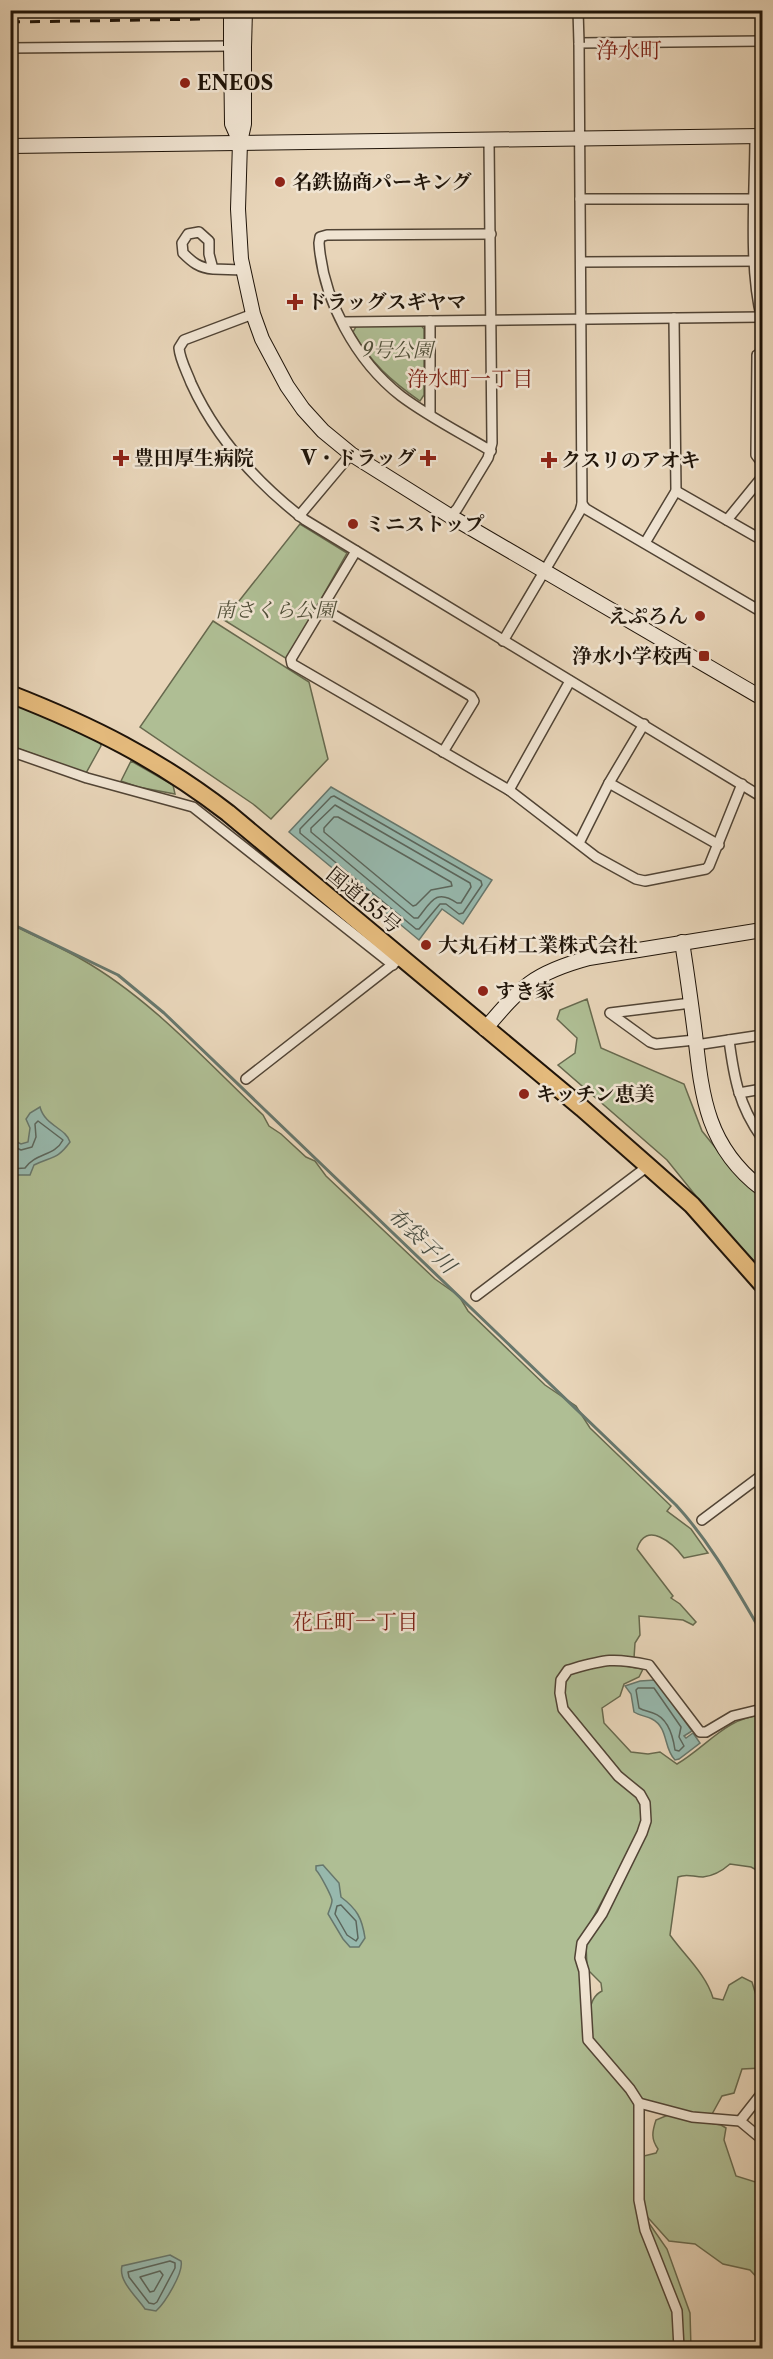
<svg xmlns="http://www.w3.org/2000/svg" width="773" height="2359" font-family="'Libre Caslon Text','Noto Serif JP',serif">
  <rect width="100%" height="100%" fill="#e8d5b9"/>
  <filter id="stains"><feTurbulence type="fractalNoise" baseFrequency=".00333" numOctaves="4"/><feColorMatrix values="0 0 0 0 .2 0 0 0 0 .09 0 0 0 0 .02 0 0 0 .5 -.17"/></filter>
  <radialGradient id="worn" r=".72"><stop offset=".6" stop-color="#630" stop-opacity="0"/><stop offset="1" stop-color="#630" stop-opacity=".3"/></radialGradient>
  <!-- green -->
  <g fill="#afbe94" stroke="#67694e" stroke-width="1.5">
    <path d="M 420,324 L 424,329 L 424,395 L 420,401 C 391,381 371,363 353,332 L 357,325 Z"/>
    <polygon points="300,524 347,553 287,659 224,620"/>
    <polygon points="213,621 309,682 328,759 271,819 253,804 140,727"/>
    <polygon points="11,702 99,738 101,746 86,773 11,746"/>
    <polygon points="131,761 173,785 175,794 138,787 121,781"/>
    <path d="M 11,924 C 34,936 58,946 81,959 C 150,998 206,1061 263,1115 L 269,1126 L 281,1134 L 306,1157 L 315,1161 L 326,1176 L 435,1279 L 459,1296 L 468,1311 L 545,1385 L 576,1406 L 590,1428 L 671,1506 L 667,1511 L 691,1529 L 708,1553 L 684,1558 C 673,1543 646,1520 637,1549 L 673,1596 L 671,1598 L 680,1604 L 696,1622 L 693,1625 L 683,1620 L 639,1616 L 640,1635 L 635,1643 L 634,1658 L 567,1667 L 558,1700 L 642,1801 L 641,1828 L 579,1944 L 580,1985 L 586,1996 L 584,2029 L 631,2097 L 636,2111 L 636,2150 L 644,2156 L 656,2153 L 658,2149 C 651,2139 652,2132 656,2120 L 668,2115 L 721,2125 L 726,2128 L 724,2140 L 736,2176 L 762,2184 L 762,2283 L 750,2270 L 723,2264 L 695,2244 L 669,2241 L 643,2212 L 642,2213 L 667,2249 L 690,2313 L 691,2348 L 11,2348 Z"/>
    <polygon points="587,999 601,1048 684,1084 702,1131 731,1167 762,1198 762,1269 717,1222 667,1160 558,1065 575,1053 577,1038 557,1019 560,1010"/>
    <path d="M 607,1663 L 643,1669 L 639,1677 L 624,1684 L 620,1696 L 602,1708 L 604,1723 L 631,1752 L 648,1754 L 660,1752 L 677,1764 C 706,1747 727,1717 762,1715 L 762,1724 L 757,1738 L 762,1740 L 762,1873 L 751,1867 L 730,1864 C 722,1871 713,1876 703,1877 C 693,1877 687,1873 678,1877 L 670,1935 C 684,1955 706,1974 713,1998 L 723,2000 L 729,1985 L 742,1977 L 752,1982 L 762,2015 L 762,2048 L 757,2051 L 762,2068 L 742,2069 L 734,2093 L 722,2096 L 711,2116 C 691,2113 657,2109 640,2098 C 634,2094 596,2048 593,2041 C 586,2027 587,1998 602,1991 L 601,1983 L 587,1969 L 586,1943 L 606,1914 L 648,1805 L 566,1705 C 564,1694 563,1682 570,1673 Z"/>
  </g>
  <!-- water -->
  <g fill="#97b9ae" stroke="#67776c" stroke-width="1.5">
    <polygon points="331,787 492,880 463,924 442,909 419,940 289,832"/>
    <path d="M 40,1107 C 45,1126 66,1128 70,1142 C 57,1160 52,1156 34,1165 L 30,1175 L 11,1175 L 11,1139 L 21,1144 L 28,1142 L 30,1128 L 26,1119 L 30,1113 Z"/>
    <path d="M 655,1680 L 692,1731 L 684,1736 L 686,1738 L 693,1733 L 700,1743 L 679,1759 L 675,1760 C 663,1748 669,1728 652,1719 C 647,1716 640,1716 634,1712 L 631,1694 L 625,1686 L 640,1681 Z"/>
    <path d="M 323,1865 L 339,1883 L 341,1897 C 357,1909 362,1918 365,1938 L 359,1947 L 350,1947 L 343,1939 L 328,1914 C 329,1910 332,1905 332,1900 C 331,1895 320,1874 316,1870 L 316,1866 Z"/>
    <path d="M 170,2255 L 181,2261 C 184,2272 165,2303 156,2311 L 145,2309 C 137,2297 118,2281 122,2266 Z"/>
  </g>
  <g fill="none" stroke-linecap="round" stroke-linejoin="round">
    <!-- shore -->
    <g stroke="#5b665c" stroke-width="1.5">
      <polygon points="334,796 481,881 482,885 463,913 459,914 446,904 440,904 419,929 416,929 300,833 300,829 331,797"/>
      <path d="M 335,805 L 470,883 L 471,887 L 461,903 L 457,903 C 436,888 431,902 418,918 L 414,918 L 311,832 L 311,828 Z"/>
      <polygon points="334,817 338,817 451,882 452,886 431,890 416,905 413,906 324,832 324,828"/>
      <path d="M 10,1145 L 21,1150 L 32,1147 L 36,1137 L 35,1124 L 38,1121 L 63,1140 C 55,1156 35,1153 25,1168 L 10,1169"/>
      <path d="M 638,1688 L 654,1688 L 681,1727 L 679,1737 L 684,1746 L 679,1751 L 675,1750 C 673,1736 668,1718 653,1713 C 648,1711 644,1711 639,1708 L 636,1690 Z"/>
      <polygon points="341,1905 356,1921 358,1938 356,1941 347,1935 335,1914 337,1906"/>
      <polygon points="170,2261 175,2263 175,2268 157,2302 154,2304 149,2303 129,2277 128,2272"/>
      <polygon points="160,2271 163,2275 154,2291 150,2292 140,2277"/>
    </g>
    <!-- stream -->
    <path stroke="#67776c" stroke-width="3" d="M 10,923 L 118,975 L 164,1013 L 676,1505 C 711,1543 736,1589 762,1633"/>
    <!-- street casing -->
    <g stroke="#514435" stroke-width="12">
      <g id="street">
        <polyline points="10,48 231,46"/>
        <path d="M 755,136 C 755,193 748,265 762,320"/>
        <polyline points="580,199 755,199"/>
        <path d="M 491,234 L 327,235 L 320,237 L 319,243 C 323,300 356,361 401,396 C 429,417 461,433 491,451"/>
        <polyline points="581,262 762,261"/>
        <path d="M 213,269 L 209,254 L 209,241 L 199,232 L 188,234 L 182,243 L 183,253 C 192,262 199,268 213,269 L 243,270"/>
        <path d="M 253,314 L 184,340 L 179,348 C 180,360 187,372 191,383 C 216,438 257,483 305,520 L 762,797"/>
        <polyline points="430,321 430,414"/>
        <polyline points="343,322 762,317"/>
        <polyline points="762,353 757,355 756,455 762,463"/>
        <polyline points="676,491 762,540"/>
        <polyline points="582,504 586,509 762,612"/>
        <polyline points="299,516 351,454"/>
        <polyline points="450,516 457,509 488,458 492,443 489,141"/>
        <polyline points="727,520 762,477"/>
        <polyline points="645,543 676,491 674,318"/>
        <polyline points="356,551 291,659 292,664 509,790 596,857 636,879 645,881 706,869 709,866 742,784"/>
        <polyline points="322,608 471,696 474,701 443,752"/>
        <polyline points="503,641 580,511 582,504 579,43 762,41"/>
        <polyline points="10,751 87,778 193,807 393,965"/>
        <polyline points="609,783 719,845"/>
        <polyline points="509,790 570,681"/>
        <polyline points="579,843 609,783 644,724"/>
        <polyline points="691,1003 610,1013 650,1042 656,1044 695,1040"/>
        <path d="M 729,1040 C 734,1078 739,1106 762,1138"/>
        <polyline points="696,1045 762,1035"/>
        <polyline points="246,1079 397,961"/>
        <polyline points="739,1093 762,1089"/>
        <polyline points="476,1296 648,1166"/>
        <polyline points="702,1520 762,1475"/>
        <polyline points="639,2103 692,2117 740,2121 758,2136 762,2136"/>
        <polyline points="740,2121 762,2093"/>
        <path d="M 679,2348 L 677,2311 L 645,2230 L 639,2200 L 639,2103 L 630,2089 L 588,2040 L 584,1971 L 580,1958 L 582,1943 L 602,1914 L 642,1833 L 646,1821 L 645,1803 L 640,1794 L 618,1776 L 563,1709 L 560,1693 L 561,1680 L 568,1670 C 604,1660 611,1657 649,1665 L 700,1732 L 706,1732 L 733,1716 L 762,1709"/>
      </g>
    </g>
    <!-- secondary casing -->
    <g stroke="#1f1409" stroke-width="16">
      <g id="secondary">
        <polyline points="231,46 232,124 240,142"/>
        <polyline points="244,47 244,124 240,142 238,209 241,259 253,314 262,339 287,386 303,409 323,431 351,454 450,516 762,698"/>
        <polyline points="10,146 762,136"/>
        <path d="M 682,942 C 687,973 691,1003 695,1034 C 702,1098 707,1147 762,1189"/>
        <path d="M 485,1029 C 521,987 533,973 589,958 L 762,930"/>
      </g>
    </g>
    <!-- highway casing -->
    <g stroke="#1f1409" stroke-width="20">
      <path id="highway" d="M 10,694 C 92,726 158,759 228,813 L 582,1108 L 648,1166 L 692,1205 L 762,1284"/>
    </g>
    <!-- street -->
    <use href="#street" stroke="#f0e4d2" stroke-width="9"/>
    <!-- secondary -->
    <use href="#secondary" stroke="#f0e4d2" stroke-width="14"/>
    <!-- highway -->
    <use href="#highway" stroke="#e4ba7c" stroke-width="16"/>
    <!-- rail -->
    <g stroke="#1f1409" stroke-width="3" stroke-dasharray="10 10" stroke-linecap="butt">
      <polyline points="420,16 762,13"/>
      <polyline points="10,22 207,19"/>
    </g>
    <!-- street-bridge casing -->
    <g stroke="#514435" stroke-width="12" stroke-linecap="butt">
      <polyline id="street-bridge" points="578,10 579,43"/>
    </g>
    <!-- secondary-bridge casing -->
    <g stroke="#1f1409" stroke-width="16" stroke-linecap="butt">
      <g id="secondary-bridge">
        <polyline points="231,46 231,10"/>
        <polyline points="244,47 245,10"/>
      </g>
    </g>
    <!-- street-bridge -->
    <use href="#street-bridge" stroke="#f0e4d2" stroke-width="9"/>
    <!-- secondary-bridge -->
    <use href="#secondary-bridge" stroke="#f0e4d2" stroke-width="14"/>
  </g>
  <!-- markers -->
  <g fill="#8f2418" stroke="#f0e4d2" stroke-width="2">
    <circle cx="185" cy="83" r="6"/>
    <circle cx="280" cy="182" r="6"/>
    <path d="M292 293h6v6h6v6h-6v6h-6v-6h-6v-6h6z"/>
    <path d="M118 449h6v6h6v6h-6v6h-6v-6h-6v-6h6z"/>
    <path d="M425 449h6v6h6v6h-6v6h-6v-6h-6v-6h6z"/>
    <path d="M546 451h6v6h6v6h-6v6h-6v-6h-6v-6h6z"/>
    <circle cx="353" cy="524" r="6"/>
    <circle cx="700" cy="616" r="6"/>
    <rect x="698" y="650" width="12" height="12" rx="3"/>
    <circle cx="426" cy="945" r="6"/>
    <circle cx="483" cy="991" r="6"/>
    <circle cx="524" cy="1094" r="6"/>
  </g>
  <g text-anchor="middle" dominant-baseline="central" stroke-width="5" stroke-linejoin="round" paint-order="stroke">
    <!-- poi labels -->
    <g font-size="20" font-weight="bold" fill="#1f1409" stroke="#f0e4d2" text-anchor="start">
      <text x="197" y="83">ENEOS</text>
      <text x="292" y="182">名鉄協商パーキング</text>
      <text x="307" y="302">ドラッグスギヤマ</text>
      <text x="134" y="458">豊田厚生病院</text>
      <text x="416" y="458" text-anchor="end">V・ドラッグ</text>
      <text x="561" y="460">クスリのアオキ</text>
      <text x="365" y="524">ミニストップ</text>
      <text x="688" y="616" text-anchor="end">えぷろん</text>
      <text x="692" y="656" text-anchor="end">浄水小学校西</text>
      <text x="438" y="945">大丸石材工業株式会社</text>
      <text x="495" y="991">すき家</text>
      <text x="536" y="1094">キッチン恵美</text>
    </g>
    <!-- park labels -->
    <g font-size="20" font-style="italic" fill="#51503a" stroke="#f0e4d2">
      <text x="397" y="350">9号公園</text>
      <text x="275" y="610">南さくら公園</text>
    </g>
    <!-- street labels -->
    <g font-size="20" fill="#1f1409" stroke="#f0e4d2">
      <text transform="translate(364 900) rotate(40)">国道155号</text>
    </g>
    <!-- neighbourhood labels -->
    <g font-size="21" fill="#7a1f14" stroke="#f0e4d2">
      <text x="470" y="378">浄水町一丁目</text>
      <text x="355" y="1621">花丘町一丁目</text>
    </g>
    <!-- water labels -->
    <g font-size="21" font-style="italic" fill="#494e43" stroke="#f0e4d2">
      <text transform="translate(422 1240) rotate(44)">布袋子川</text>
    </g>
    <!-- quarter labels -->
    <g font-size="22" fill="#7a1f14" stroke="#f0e4d2">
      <text x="629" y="50">浄水町</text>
    </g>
  </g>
  <!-- margin -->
  <rect width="773" height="2359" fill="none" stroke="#e8d5b9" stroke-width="36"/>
  <rect x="12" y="12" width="749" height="2335" fill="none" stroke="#1f1409" stroke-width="3"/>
  <rect x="18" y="18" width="737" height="2323" fill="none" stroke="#1f1409" stroke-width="1.5"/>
  <rect width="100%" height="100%" filter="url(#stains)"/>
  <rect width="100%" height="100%" fill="url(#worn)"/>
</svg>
